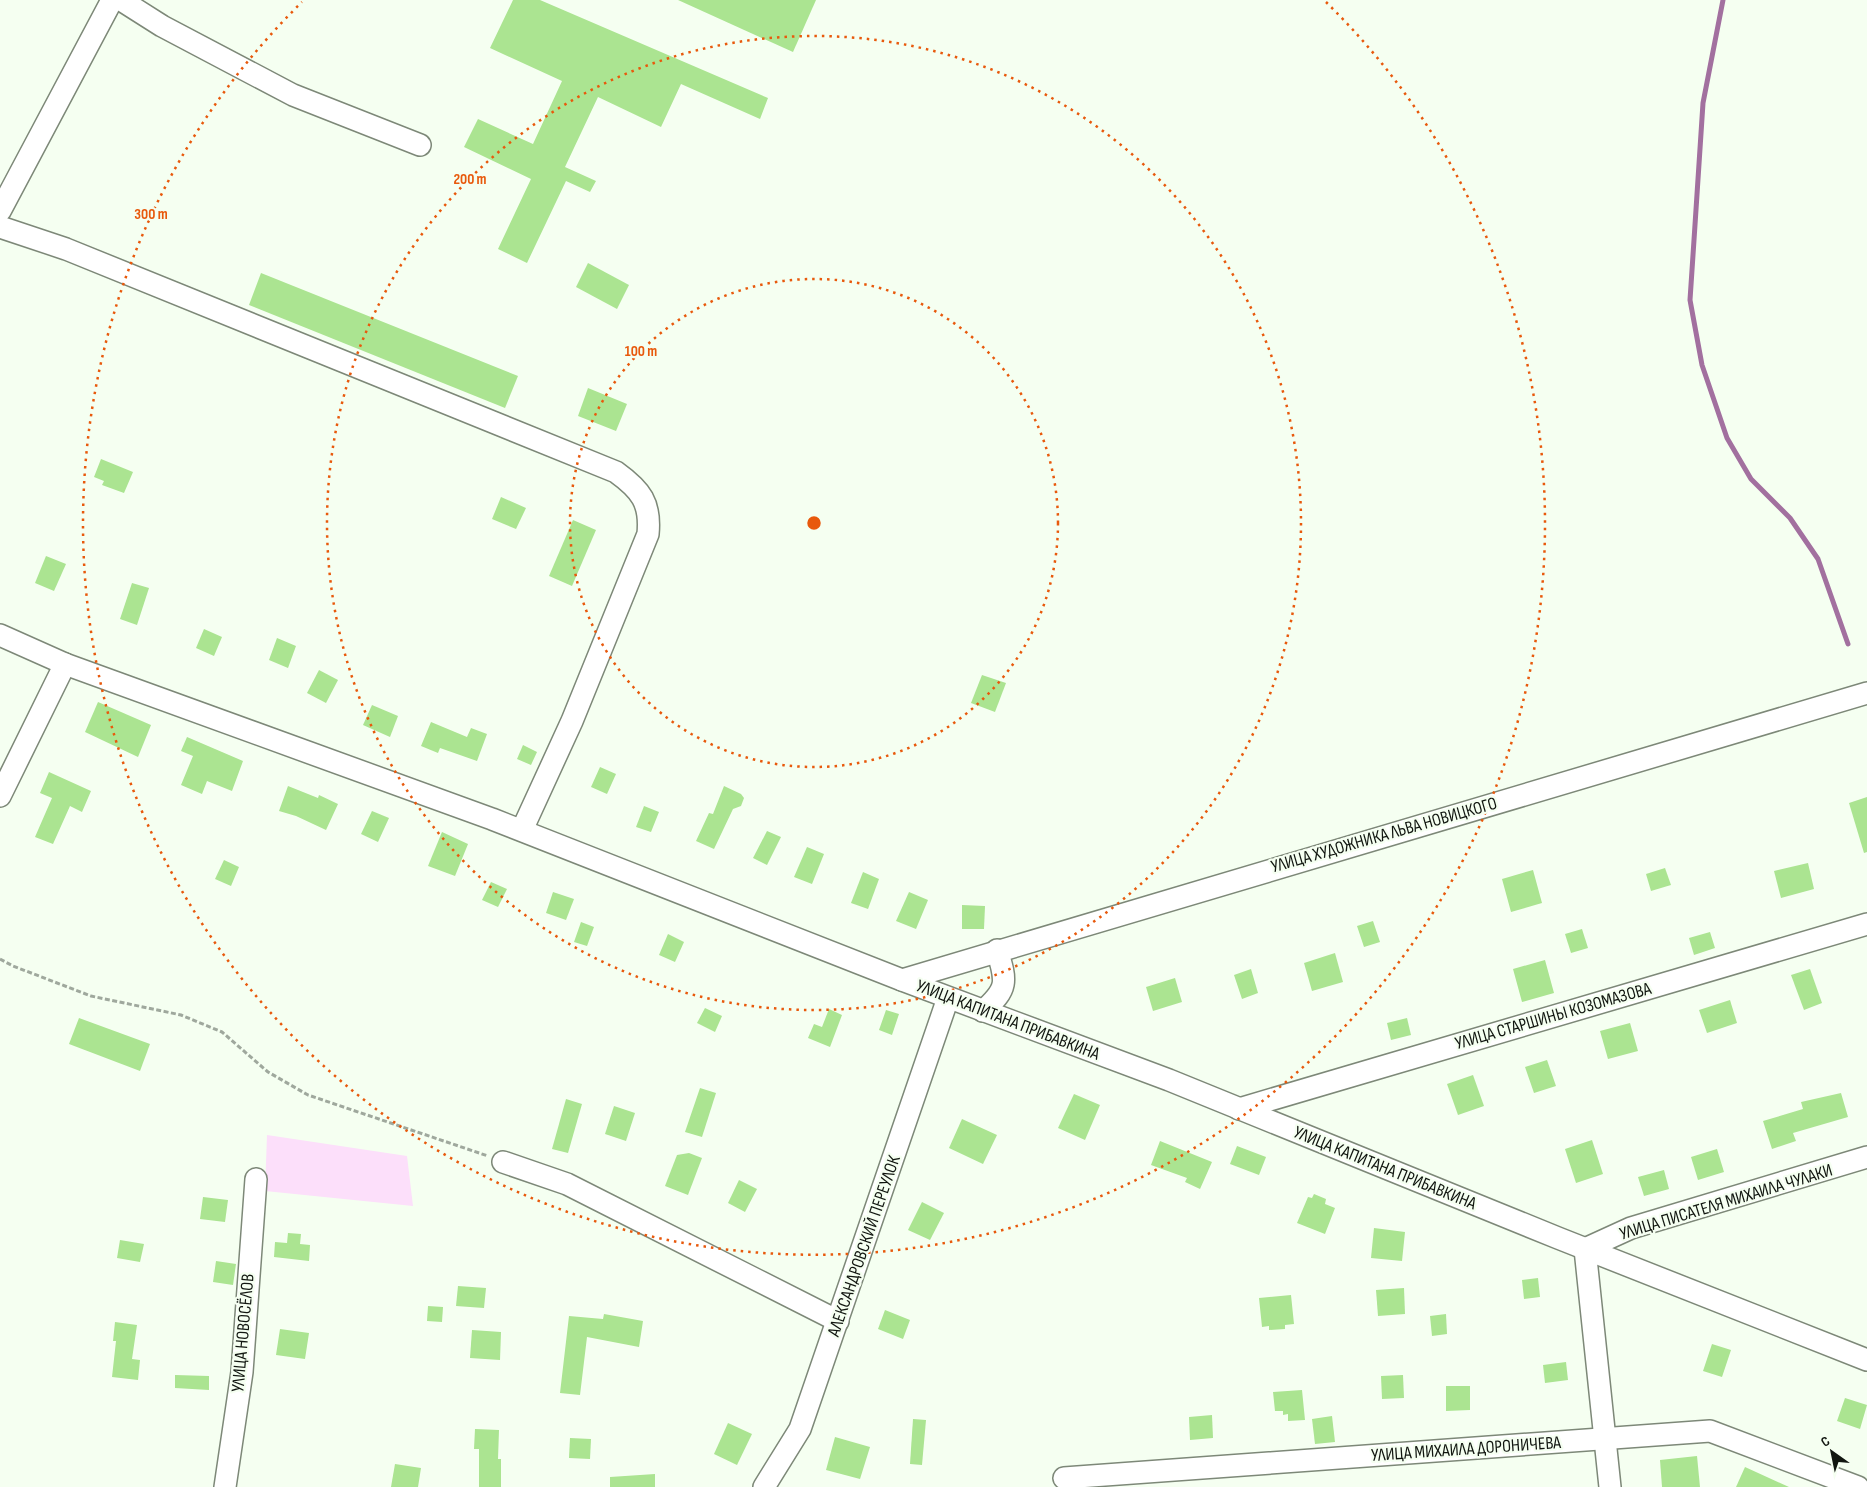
<svg xmlns="http://www.w3.org/2000/svg" width="1867" height="1487" font-family="'Sofia Sans Condensed',sans-serif">
  <rect width="100%" height="100%" fill="#f5fff1"/>
  <!-- green -->
  <polygon fill="#fcdffa" points="267,1135 407,1156 413,1206 265,1191"/>
  <g fill="none" stroke-linecap="round" stroke-linejoin="round">
    <!-- stream -->
    <polyline stroke="#a2709f" stroke-width="5" points="1723,0 1703,103 1694,240 1690,300 1702,365 1727,438 1751,479 1790,518 1818,559 1848,644"/>
  </g>
  <!-- building -->
  <g fill="#abe491">
    <polygon points="513,0 540,0 768,98 760,119 681,84 661,127 598,97 565,167 596,181 590,192 566,181 527,263 498,249 531,179 464,147 478,119 533,144 562,81 490,48"/>
    <polygon points="678,0 816,0 793,52"/>
    <polygon points="588,263 629,285 617,309 576,287"/>
    <polygon points="261,273 518,376 505,408 249,305"/>
    <polygon points="588,388 627,404 616,431 578,416"/>
    <polygon points="101,459 133,472 124,493 102,485 104,481 94,477"/>
    <polygon points="501,497 526,508 516,529 492,519"/>
    <polygon points="573,520 596,530 572,586 549,576"/>
    <polygon points="46,556 66,564 54,591 35,583"/>
    <polygon points="132,583 149,588 137,625 120,619"/>
    <polygon points="204,629 222,637 214,656 196,648"/>
    <polygon points="277,638 296,646 288,668 269,660"/>
    <polygon points="319,670 338,680 326,703 307,693"/>
    <polygon points="982,675 1006,683 995,712 971,703"/>
    <polygon points="98,702 151,725 138,757 85,732"/>
    <polygon points="372,705 398,716 390,737 363,725"/>
    <polygon points="431,722 467,737 471,728 487,734 477,761 440,748 438,753 421,746"/>
    <polygon points="187,737 243,761 232,791 207,781 202,794 181,785 193,756 181,751"/>
    <polygon points="523,745 537,752 531,765 517,759"/>
    <polygon points="600,767 616,774 607,794 591,787"/>
    <polygon points="49,772 91,791 82,812 70,806 53,844 35,837 52,798 40,793"/>
    <polygon points="288,786 318,798 319,795 338,804 326,830 296,816 279,811"/>
    <polygon points="724,786 741,794 744,798 741,806 733,809 714,849 696,841 709,813 713,814"/>
    <polygon points="1867,797 1867,852 1864,853 1849,803"/>
    <polygon points="644,806 659,812 651,832 636,827"/>
    <polygon points="372,811 389,818 378,842 361,834"/>
    <polygon points="767,831 781,837 767,865 753,858"/>
    <polygon points="442,832 468,844 455,876 428,866"/>
    <polygon points="807,847 824,854 812,884 794,877"/>
    <polygon points="224,860 239,867 231,886 215,879"/>
    <polygon points="1808,863 1814,889 1781,898 1774,871"/>
    <polygon points="1665,868 1671,885 1651,891 1646,874"/>
    <polygon points="1533,870 1542,903 1511,912 1502,879"/>
    <polygon points="863,872 879,879 868,909 851,903"/>
    <polygon points="491,882 507,889 498,907 482,900"/>
    <polygon points="553,892 574,899 566,920 546,913"/>
    <polygon points="909,892 928,900 916,929 896,921"/>
    <polygon points="962,905 985,906 984,929 962,929"/>
    <polygon points="1373,921 1380,942 1364,947 1357,926"/>
    <polygon points="581,922 594,927 587,946 574,942"/>
    <polygon points="1582,929 1588,948 1571,953 1565,934"/>
    <polygon points="1710,932 1715,948 1694,955 1689,938"/>
    <polygon points="668,934 684,942 675,962 659,955"/>
    <polygon points="1335,953 1343,982 1312,991 1304,963"/>
    <polygon points="1545,960 1554,993 1522,1002 1513,969"/>
    <polygon points="1251,969 1258,993 1242,999 1234,975"/>
    <polygon points="1810,969 1822,1003 1804,1010 1791,975"/>
    <polygon points="1175,978 1182,1002 1153,1011 1146,987"/>
    <polygon points="1730,1000 1737,1023 1707,1033 1699,1010"/>
    <polygon points="705,1008 722,1016 715,1032 697,1023"/>
    <polygon points="829,1009 842,1015 830,1047 808,1038 814,1024 822,1027"/>
    <polygon points="886,1010 899,1014 892,1035 879,1030"/>
    <polygon points="79,1018 150,1044 140,1071 69,1044"/>
    <polygon points="1407,1018 1411,1035 1391,1040 1387,1023"/>
    <polygon points="1630,1023 1638,1051 1608,1059 1600,1031"/>
    <polygon points="1547,1060 1556,1086 1534,1093 1525,1067"/>
    <polygon points="1473,1075 1484,1106 1458,1115 1447,1084"/>
    <polygon points="700,1088 716,1093 702,1137 685,1132"/>
    <polygon points="1841,1093 1848,1117 1793,1133 1796,1141 1772,1149 1763,1121 1803,1109 1801,1102"/>
    <polygon points="1074,1094 1100,1105 1085,1140 1058,1128"/>
    <polygon points="566,1099 582,1104 568,1153 552,1149"/>
    <polygon points="614,1106 635,1113 626,1141 605,1134"/>
    <polygon points="962,1119 997,1135 983,1164 949,1148"/>
    <polygon points="1592,1140 1603,1174 1576,1183 1565,1149"/>
    <polygon points="1160,1141 1212,1162 1200,1189 1185,1182 1187,1178 1151,1165"/>
    <polygon points="1237,1146 1266,1157 1259,1175 1230,1164"/>
    <polygon points="1717,1149 1724,1172 1698,1180 1691,1157"/>
    <polygon points="689,1153 702,1158 688,1195 665,1186 677,1155"/>
    <polygon points="1664,1170 1669,1189 1644,1196 1638,1177"/>
    <polygon points="739,1180 757,1189 745,1212 728,1203"/>
    <polygon points="1314,1194 1326,1199 1325,1204 1335,1208 1325,1234 1297,1223 1308,1197 1312,1198"/>
    <polygon points="203,1197 228,1200 225,1222 200,1219"/>
    <polygon points="922,1202 944,1213 930,1240 908,1230"/>
    <polygon points="1374,1228 1405,1232 1402,1261 1371,1258"/>
    <polygon points="288,1233 301,1234 300,1244 310,1245 309,1261 274,1257 275,1242 287,1243"/>
    <polygon points="120,1240 144,1244 140,1262 117,1258"/>
    <polygon points="216,1261 236,1264 233,1285 213,1282"/>
    <polygon points="1538,1278 1540,1297 1524,1299 1522,1280"/>
    <polygon points="458,1286 486,1288 484,1308 456,1306"/>
    <polygon points="1404,1288 1405,1314 1378,1316 1376,1290"/>
    <polygon points="1291,1295 1294,1324 1285,1325 1285,1329 1269,1330 1269,1326 1262,1327 1259,1298"/>
    <polygon points="428,1306 443,1307 442,1322 427,1321"/>
    <polygon points="885,1310 910,1320 903,1339 878,1329"/>
    <polygon points="604,1314 643,1321 639,1347 587,1337 580,1395 560,1393 569,1316 603,1319"/>
    <polygon points="1446,1314 1447,1334 1432,1336 1430,1316"/>
    <polygon points="115,1322 137,1325 132,1359 140,1360 138,1380 112,1377 116,1341 113,1341"/>
    <polygon points="280,1329 309,1333 305,1359 276,1355"/>
    <polygon points="472,1330 501,1332 500,1360 470,1358"/>
    <polygon points="1712,1344 1731,1350 1722,1377 1703,1371"/>
    <polygon points="1566,1362 1568,1380 1545,1383 1543,1365"/>
    <polygon points="175,1375 209,1376 209,1390 175,1388"/>
    <polygon points="1403,1375 1404,1398 1382,1399 1381,1376"/>
    <polygon points="1446,1386 1470,1386 1470,1410 1446,1411"/>
    <polygon points="1302,1390 1305,1420 1288,1421 1288,1414 1283,1415 1283,1411 1275,1411 1273,1392"/>
    <polygon points="1845,1398 1867,1405 1860,1429 1837,1421"/>
    <polygon points="1212,1415 1213,1438 1190,1440 1189,1417"/>
    <polygon points="1332,1416 1335,1442 1315,1444 1312,1419"/>
    <polygon points="913,1419 926,1420 922,1465 910,1464"/>
    <polygon points="728,1423 752,1434 737,1465 714,1454"/>
    <polygon points="475,1429 499,1430 498,1459 501,1459 501,1487 479,1487 479,1449 474,1449"/>
    <polygon points="835,1437 870,1447 860,1479 826,1470"/>
    <polygon points="570,1438 591,1439 590,1459 569,1458"/>
    <polygon points="1697,1456 1700,1487 1662,1487 1660,1460"/>
    <polygon points="395,1464 421,1468 418,1487 391,1487"/>
    <polygon points="1745,1467 1789,1487 1736,1487"/>
    <polygon points="655,1474 655,1487 610,1487 610,1477"/>
  </g>
  <g fill="none" stroke-linecap="round" stroke-linejoin="round">
    <!-- minor casing -->
    <g stroke="#7d8878" stroke-width="24">
      <g id="minor">
        <polyline points="121,0 162,26 293,95 420,145"/>
        <polyline points="0,211 112,0"/>
        <path d="M 0,227 L 66,249 L 616,472 C 641,490 651,503 648,534 L 572,721 L 522,830"/>
        <polyline points="0,635 65,664 492,819 902,980 1169,1080 1558,1238 1867,1360"/>
        <polyline points="0,796 65,664"/>
        <polyline points="902,980 1867,693"/>
        <path d="M 983,1011 C 1008,989 1007,982 997,950"/>
        <polyline points="1239,1109 1867,924"/>
        <polyline points="503,1162 567,1184 838,1321"/>
        <polyline points="1064,1478 1710,1431 1858,1487"/>
        <polyline points="225,1487 242,1372 256,1179"/>
        <polyline points="764,1487 800,1429 948,998"/>
        <polyline points="1610,1487 1585,1249 1631,1228 1867,1157"/>
      </g>
    </g>
    <!-- path -->
    <polyline stroke="#9fa89d" stroke-width="3" stroke-dasharray="5 2.5" stroke-linecap="butt" points="0,959 13,966 91,996 181,1015 222,1032 268,1072 308,1095 488,1156"/>
    <!-- minor -->
    <use href="#minor" stroke="#fff" stroke-width="21"/>
  </g>
  <!-- distance rings -->
  <g fill="none" stroke="#e8590c" stroke-width="2.5" stroke-dasharray="2.5 5">
    <circle cx="814" cy="523" r="244"/>
    <circle cx="814" cy="523" r="487"/>
    <path d="M1326 2A731 731 0 1 1 302 2"/>
  </g>
  <g text-anchor="middle" dominant-baseline="central" stroke-width="4.5" stroke-linejoin="round" paint-order="stroke">
    <!-- street labels -->
    <g font-size="18" fill="#111610" stroke="#f5fff1">
      <text transform="translate(1384 835) rotate(-16)">УЛИЦА ХУДОЖНИКА ЛЬВА НОВИЦКОГО</text>
      <text transform="translate(1553 1016) rotate(-16)">УЛИЦА СТАРШИНЫ КОЗОМАЗОВА</text>
      <text transform="translate(1008 1020) rotate(21)">УЛИЦА КАПИТАНА ПРИБАВКИНА</text>
      <text transform="translate(1385 1168) rotate(22)">УЛИЦА КАПИТАНА ПРИБАВКИНА</text>
      <text transform="translate(1726 1202) rotate(-17)">УЛИЦА ПИСАТЕЛЯ МИХАИЛА ЧУЛАКИ</text>
      <text transform="translate(864 1246) rotate(-71)">АЛЕКСАНДРОВСКИЙ ПЕРЕУЛОК</text>
      <text transform="translate(243 1333) rotate(-85)">УЛИЦА НОВОСЁЛОВ</text>
      <text transform="translate(1466 1449) rotate(-4)">УЛИЦА МИХАИЛА ДОРОНИЧЕВА</text>
    </g>
  </g>
  <circle cx="814" cy="523" r="8" fill="#e8590c" stroke="#f5fff1" stroke-width="2.5"/>
  <g font-size="15" text-anchor="middle" font-weight="bold" fill="#e8590c" stroke="#f5fff1" stroke-width="4.5" stroke-linejoin="round" paint-order="stroke">
    <text x="470" y="184">200 m</text>
    <text x="151" y="219">300 m</text>
    <text x="641" y="356">100 m</text>
  </g>
  <!-- north arrow -->
  <g transform="translate(1832 1452) rotate(327)" stroke="#f5fff1" stroke-width="4" paint-order="stroke">
  <path d="M0-4L9 19L0 12L-9 19Z" fill="#111610"/>
  <text y="-8" font-size="14" font-weight="bold" text-anchor="middle" fill="#111610">С</text>
  </g>
</svg>
